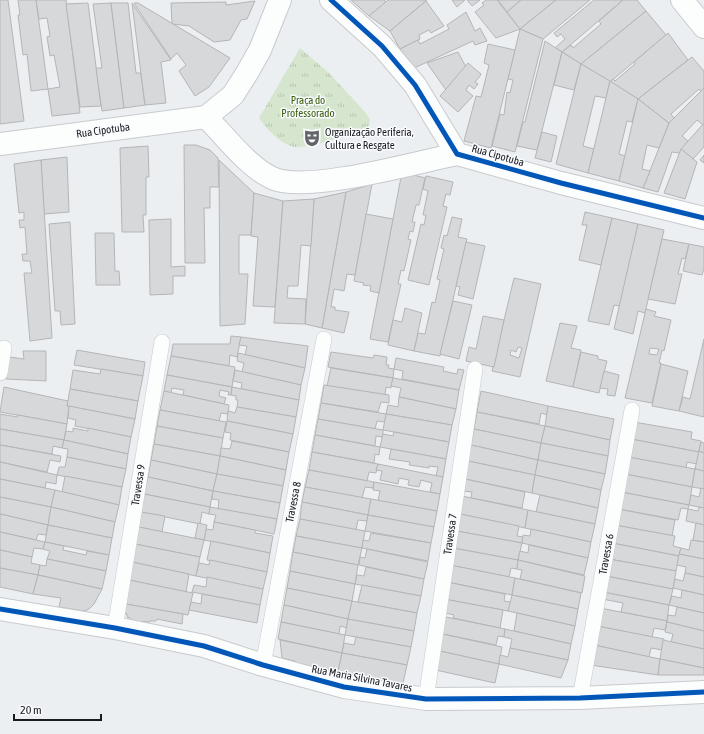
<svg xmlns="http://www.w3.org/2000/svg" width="704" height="734" font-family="'Asap Condensed',sans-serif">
  <defs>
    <pattern id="park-tufts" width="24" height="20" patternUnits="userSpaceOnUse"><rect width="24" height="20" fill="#d6e6ce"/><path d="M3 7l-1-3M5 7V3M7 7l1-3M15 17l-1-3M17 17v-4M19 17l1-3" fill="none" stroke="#b7c5b0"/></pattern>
  </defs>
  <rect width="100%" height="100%" fill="#eceff2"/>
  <!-- park -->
  <path fill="url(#park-tufts)" d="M 300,48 L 329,73 L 366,113 L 370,120 L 369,126 C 347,134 322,146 298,147 C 284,148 266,129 259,118 Z"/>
  <!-- building -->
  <g fill="#d7d8da" stroke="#b5b5b8" fill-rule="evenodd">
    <polygon points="0,0 8,0 24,121 0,124"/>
    <polygon points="18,0 36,0 48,89 31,91 27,54 23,55 18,15 20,15"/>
    <polygon points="36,0 66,0 80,113 52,116 48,89 60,87 54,55 50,56 47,37 50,36 47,18 39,19"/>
    <polygon points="351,0 384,0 386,2 369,16"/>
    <polygon points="388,0 427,0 390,31 369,16"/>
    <polygon points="452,0 465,0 457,7"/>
    <polygon points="467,0 480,0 472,6"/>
    <polygon points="486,0 497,0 520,29 496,38 475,12 484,5 482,3"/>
    <polygon points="498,0 521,0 507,12"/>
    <polygon points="521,0 556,0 520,29 507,12"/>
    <polygon points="556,0 590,0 543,39 520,29"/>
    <polygon points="594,0 623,0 562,52 555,48 565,39 561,34 557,37 554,33"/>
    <polygon points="623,0 637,0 646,11 581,64 562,52 571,45 573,48 601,24 599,21"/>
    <polygon points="255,1 247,19 241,20 230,40 214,42 189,26 172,24 171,3 226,2 226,5"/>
    <polygon points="426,1 444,26 431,33 429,30 419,35 420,39 400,49 390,31"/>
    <polygon points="88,3 101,106 80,107 66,4"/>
    <polygon points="111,3 124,108 102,111 96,68 102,68 93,4"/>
    <polygon points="111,3 128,3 136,73 141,73 145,105 124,108"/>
    <polygon points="132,3 171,60 161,62 166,103 145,105"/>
    <polygon points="134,3 138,3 230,58 209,87 195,96 179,71 186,65 177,53 171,59"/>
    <polygon points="646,11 666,35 610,82 581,64"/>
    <polygon points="466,12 475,31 480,28 487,41 475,45 473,41 412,69 400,49 418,40 420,44 449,29 447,25"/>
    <polygon points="520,29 543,39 515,152 492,146 500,114 504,115 507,92 510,93 513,80 508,79"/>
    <polygon points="668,33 688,60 638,99 610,82 613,79 615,81 635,64 634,62"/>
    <polygon points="545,41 562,52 537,150 517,146 523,122 525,122"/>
    <polygon points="488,44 515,50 491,148 464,141 476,96 481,97 489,65 484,63"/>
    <polygon points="458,52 466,67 446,90 427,63"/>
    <polygon points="562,52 581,64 574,90 554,85"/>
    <polygon points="692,57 704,71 704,88 701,92 699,89 671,114 674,118 669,123 638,99"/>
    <polygon points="468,63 481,74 480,76 475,82 478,84 474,89 469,85 466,90 473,96 458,112 440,96"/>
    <polygon points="581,64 610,81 606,98 595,96 583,146 594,149 588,173 556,164"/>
    <polygon points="610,81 638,99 632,122 627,121 619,154 625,156 619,181 588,173"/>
    <polygon points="704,88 704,123 703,125 697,120 682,136 688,141 679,153 672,152 658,192 643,188 669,123"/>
    <polygon points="638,99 669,123 659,148 647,145 642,169 650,171 643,188 619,181"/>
    <polygon points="704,123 704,147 693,159 681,149"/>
    <polygon points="542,132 557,136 551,162 535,158"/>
    <polygon points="184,145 196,145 210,150 218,158 219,187 210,187 210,208 204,208 205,263 185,263"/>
    <polygon points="148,146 149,177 146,177 146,215 143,215 144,232 122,232 120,148"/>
    <polygon points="681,149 697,162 685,199 664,193"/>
    <polygon points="704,155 704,163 700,160"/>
    <polygon points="67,157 69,212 44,214 41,160"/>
    <polygon points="41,160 52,338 30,341 24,273 32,273 30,261 23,261 22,254 27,254 25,227 20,228 19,220 24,220 24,212 19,213 14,164"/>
    <polygon points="219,160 254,193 251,235 239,235 239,274 248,274 245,324 220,326"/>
    <polygon points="402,172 425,178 419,205 416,205 412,222 415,222 413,232 410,231 408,239 411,240 404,271 401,270 398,284 401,284 388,342 370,339"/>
    <polygon points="426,176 453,182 450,195 446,194 443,206 447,207 429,285 408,280 421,224 424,225 426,215 423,215 428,191 423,189"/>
    <polygon points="372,184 355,275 347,274 344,291 334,289 331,307 335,307 335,310 349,312 344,333 322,328 346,192"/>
    <polygon points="346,192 322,328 305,324 314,199"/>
    <polygon points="254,193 283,201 275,307 253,306 258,237 251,236"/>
    <polygon points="314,199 311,246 301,245 298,286 288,286 287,298 306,299 305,324 274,323 283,201"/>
    <polygon points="585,212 612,218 601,265 579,260 587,225 582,225"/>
    <polygon points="366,214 393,219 379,293 370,291 371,286 363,285 364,283 354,281"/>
    <polygon points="452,217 462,219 458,237 467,239 440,356 414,351 418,333 425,334 432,302 435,303 440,280 437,279 444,249 441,248 444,235 447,236"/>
    <polygon points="612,218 638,224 620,306 614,305 609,325 588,321"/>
    <polygon points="171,219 171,267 185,266 185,276 173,276 173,294 150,295 149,220"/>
    <polygon points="70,222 75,324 61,325 60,311 55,311 49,224"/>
    <polygon points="638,224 664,230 645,313 638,311 633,334 614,329"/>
    <polygon points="95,233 114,233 115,271 119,271 120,285 96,285"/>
    <polygon points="662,239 689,244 685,259 682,258 678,274 682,274 675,304 648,299"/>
    <polygon points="466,242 485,246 473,299 458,295 460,287 456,286"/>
    <polygon points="689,244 704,247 704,268 702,275 683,271"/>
    <path d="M 514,278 L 541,284 L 520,377 L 492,371 ZM 518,347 L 522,348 L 519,358 L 510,355 L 511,350 L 516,352 Z"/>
    <polygon points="453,301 472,305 459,359 440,354"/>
    <polygon points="405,308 422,313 414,351 388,345 393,320 402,322"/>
    <path d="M 646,309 L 656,312 L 654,316 L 671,320 L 664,351 L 662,350 L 659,363 L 661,363 L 652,403 L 625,398 ZM 650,348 L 659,349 L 657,355 L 649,354 Z"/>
    <polygon points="483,316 504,320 494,367 466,361 469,347 476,349"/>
    <polygon points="560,323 577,326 571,348 581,350 573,387 546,381"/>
    <polygon points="231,336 241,337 237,357 230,355 229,366 171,356 173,344 230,344"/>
    <polygon points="241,337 308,346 305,368 245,355 247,346 239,345"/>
    <polygon points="704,339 704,417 679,411 683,397 690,399"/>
    <polygon points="77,350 145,362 143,376 74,365"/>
    <polygon points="23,351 46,351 46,381 6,379 9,357 24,359"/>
    <polygon points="331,352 373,358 374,355 387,357 386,365 389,365 388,368 394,369 393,378 328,367"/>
    <polygon points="581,352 598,356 598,359 607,361 599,393 573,387"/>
    <polygon points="238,353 305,368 301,385 242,372 244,363 237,361"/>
    <polygon points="171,356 235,367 232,387 167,375"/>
    <polygon points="396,358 444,367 443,371 457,374 458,369 464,370 459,390 402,379 403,371 394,369"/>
    <polygon points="661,364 688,371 679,411 652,406"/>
    <polygon points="331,368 393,378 391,388 386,387 385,395 327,386"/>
    <polygon points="101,369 143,376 138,401 70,389 73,370 100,374"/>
    <polygon points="235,370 301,385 299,400 241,389 242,383 233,381"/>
    <polygon points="604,371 619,375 615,396 607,395 608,389 600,388"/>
    <polygon points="167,375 232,387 231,395 228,395 229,392 220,390 219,396 226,398 224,404 183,395 184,390 172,388 171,393 164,391"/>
    <polygon points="393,378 459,390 456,409 399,397 401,388 391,386"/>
    <polygon points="324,385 389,395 389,403 381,402 378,412 321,403"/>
    <polygon points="4,387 68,401 67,406 69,406 67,424 0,412"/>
    <polygon points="232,387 299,400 296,417 237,407 238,400 236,400 236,396 231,395"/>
    <polygon points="70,389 138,401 135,419 67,406"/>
    <polygon points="164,391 229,405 228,414 221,413 219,421 160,410"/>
    <polygon points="481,391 548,406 547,415 541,413 539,424 477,412"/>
    <polygon points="399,397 456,409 452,425 386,414 388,405 398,407"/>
    <polygon points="321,403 386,414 385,422 377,421 375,429 318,419"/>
    <polygon points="69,406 135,419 131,437 75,426 76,420 68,418"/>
    <polygon points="548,406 614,419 610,440 545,426"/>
    <polygon points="237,407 296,417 293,434 227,421 228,411 235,413"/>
    <polygon points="160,410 226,422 223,438 157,426"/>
    <polygon points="477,412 545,426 541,443 474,429"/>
    <polygon points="0,414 17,417 18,415 67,424 64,440 0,429"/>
    <polygon points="386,414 452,425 449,442 383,430"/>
    <polygon points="318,419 383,430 383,433 382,437 376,436 375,446 315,435"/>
    <polygon points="227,421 293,434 289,452 230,440 231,433 225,432"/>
    <polygon points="634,422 692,432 691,439 701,441 699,452 631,439"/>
    <polygon points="157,426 223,438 220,456 154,444"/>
    <polygon points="545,426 610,440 608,456 541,443"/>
    <polygon points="73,428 88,431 88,428 131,437 128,454 64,440 66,431 73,432"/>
    <polygon points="0,429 64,440 62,448 53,446 52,454 0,445"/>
    <polygon points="474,429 541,443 538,460 471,445"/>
    <polygon points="394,432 449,442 446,459 380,447 383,434 393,436"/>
    <polygon points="315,435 380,447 379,455 375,454 374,463 312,452"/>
    <polygon points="631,439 699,452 697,464 687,462 686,468 628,457"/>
    <polygon points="64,440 128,454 126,469 67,457 68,449 62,448"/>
    <polygon points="232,441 289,452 286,470 220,456 221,448 230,449"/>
    <polygon points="701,442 704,443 704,453 699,451"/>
    <polygon points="541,443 608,456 605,474 538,460"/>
    <polygon points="154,444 220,456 217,474 151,460"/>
    <polygon points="0,445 61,456 60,462 50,460 47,472 0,462"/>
    <polygon points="471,445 538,460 535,475 468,461"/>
    <polygon points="391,449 446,459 443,477 436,476 438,467 429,466 429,468 409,465 410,462 389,459"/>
    <polygon points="699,451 704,453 704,471 695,469"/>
    <polygon points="312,452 378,464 376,473 369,472 367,481 309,470"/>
    <polygon points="220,456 286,470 283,486 217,474"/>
    <polygon points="67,457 126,469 122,487 57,475 59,467 65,467"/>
    <polygon points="628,457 695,469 692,487 625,474"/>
    <polygon points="151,460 217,474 213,491 148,477"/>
    <polygon points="538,460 605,474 601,490 535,475"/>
    <polygon points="468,461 535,475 532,493 465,479"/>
    <polygon points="0,462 57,475 56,484 46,482 45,488 0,479"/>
    <polygon points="378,464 443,477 440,494 430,492 432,483 421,480 419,487 408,485 409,480 399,478 398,484 380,480 382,471 376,470"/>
    <polygon points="695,469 704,471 704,489 692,487"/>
    <polygon points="309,470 374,482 373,488 365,487 362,498 305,487"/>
    <polygon points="217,474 283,486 280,503 213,491"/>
    <polygon points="625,474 692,487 689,505 621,492"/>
    <polygon points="535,475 601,490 598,508 532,493"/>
    <polygon points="65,476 122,487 119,505 62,492"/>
    <polygon points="148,477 213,491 210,507 144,494"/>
    <polygon points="0,479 55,490 51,507 0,497"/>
    <polygon points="465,479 525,492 522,508 471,498 472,492 463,491"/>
    <polygon points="374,482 440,494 437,511 378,501 380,491 373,490"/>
    <polygon points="305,487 371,499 368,515 302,502"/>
    <polygon points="701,488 704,489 704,508 689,505 691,495 699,497"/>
    <polygon points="55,490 119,505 115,522 51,507"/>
    <polygon points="213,491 280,503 277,519 218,509 219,500 212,499"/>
    <polygon points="621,492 689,505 688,509 681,508 678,520 618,509"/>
    <polygon points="144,494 210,507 209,514 202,512 200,524 141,512"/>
    <polygon points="540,495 598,508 595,524 536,512"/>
    <polygon points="462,496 528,510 525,528 460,514"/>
    <polygon points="0,497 51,507 48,525 0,514"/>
    <polygon points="371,499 437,511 434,527 368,515"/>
    <polygon points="302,502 368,515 367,521 358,520 356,530 300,519"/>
    <polygon points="51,507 115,522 112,538 48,525"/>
    <polygon points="210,507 277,519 274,534 214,522 216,515 209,514"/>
    <polygon points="699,507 704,508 704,525 686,521 688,509 698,511"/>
    <polygon points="618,509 675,520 672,536 615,525"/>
    <polygon points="528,510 595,524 591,542 525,528"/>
    <polygon points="141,512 165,516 162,532 139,527"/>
    <polygon points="0,514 48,525 46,535 38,534 36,540 0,532"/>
    <polygon points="460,514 519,526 517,536 523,537 522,543 457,531"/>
    <polygon points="368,515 434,527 431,543 365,531"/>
    <polygon points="300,519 365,531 362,548 296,536"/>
    <polygon points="214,522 255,530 255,533 273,536 270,553 204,540 206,529 213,530"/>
    <polygon points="198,523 207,525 204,540 195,538"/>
    <polygon points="696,523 704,525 704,542 693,540"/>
    <polygon points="48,525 112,538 109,555 45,542"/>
    <polygon points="615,525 675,536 673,546 681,548 679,556 612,543"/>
    <polygon points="139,527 204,540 200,557 135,544"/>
    <polygon points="531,529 591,542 588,558 522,543 523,535 530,536"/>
    <polygon points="457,531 522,543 518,560 453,548"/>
    <polygon points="0,532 45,542 43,549 34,548 32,557 0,550"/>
    <polygon points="371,533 431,543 428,561 362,548 363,540 369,541"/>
    <polygon points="296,536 362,548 358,565 293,552"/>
    <polygon points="691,540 704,542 704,559 679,554 681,548 689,550"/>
    <polygon points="211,541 270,553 267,572 207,560"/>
    <polygon points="45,542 64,546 63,550 86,555 87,551 109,555 106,571 47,559 50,551 43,549"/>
    <polygon points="612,543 679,556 676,571 609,559"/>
    <polygon points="135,544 200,557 196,576 132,562"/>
    <polygon points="529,545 588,558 584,575 518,560 520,551 528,553"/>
    <polygon points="453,548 518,560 517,569 511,568 509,577 450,565"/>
    <polygon points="367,549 428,562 424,579 359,565 360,557 365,558"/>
    <polygon points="0,550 32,557 31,563 40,565 38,575 0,568"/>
    <polygon points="293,552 358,565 355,584 290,571"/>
    <polygon points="679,554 704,559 704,577 685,573 686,567 677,565"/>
    <polygon points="47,559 106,571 102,589 38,575 40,565 46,566"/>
    <polygon points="609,559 676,571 673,589 606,576"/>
    <polygon points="210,560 267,572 263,589 196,576 199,563 209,565"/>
    <polygon points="518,560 585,576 582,593 520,579 522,570 517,569"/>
    <polygon points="132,562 189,574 186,592 129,580"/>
    <polygon points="450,565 515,578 512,595 447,582"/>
    <polygon points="366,567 424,579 421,596 355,584 357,575 364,576"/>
    <polygon points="0,568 38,575 33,594 0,587"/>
    <polygon points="290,571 355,584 352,601 287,588"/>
    <polygon points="685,573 704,577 704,595 673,588 675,579 683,581"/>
    <polygon points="38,575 102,589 94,604 89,609 84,611 59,607 61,598 33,594"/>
    <polygon points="606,576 673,589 669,605 603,592"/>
    <polygon points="207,577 263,589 260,605 192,592 194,585 206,587"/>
    <polygon points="515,578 581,593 578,609 512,595"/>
    <polygon points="129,580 193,593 188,615 126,604"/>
    <polygon points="447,582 505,594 504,601 511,602 508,611 444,599"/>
    <polygon points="362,585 421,596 417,613 358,602"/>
    <polygon points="287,588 352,601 348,619 284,605"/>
    <polygon points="682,590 704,595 704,613 669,605 672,596 681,598"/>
    <polygon points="603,592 669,605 667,621 621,612 623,603 602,599"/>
    <polygon points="202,594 260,605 257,623 189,610 191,602 201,604"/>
    <polygon points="512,595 578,609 575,626 508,611"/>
    <polygon points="444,599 503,610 500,628 453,618 454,615 441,612"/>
    <polygon points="352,601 417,613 414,631 348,619"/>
    <polygon points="126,604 183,614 182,624 157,619 156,621 150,621 150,622 129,621 130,618 127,617 127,614 125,614"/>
    <polygon points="284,605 348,619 347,628 340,626 339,634 281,622"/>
    <polygon points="677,607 704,613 704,631 667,622 668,615 675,616"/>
    <polygon points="600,608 667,621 665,630 654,628 652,637 597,626"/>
    <polygon points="517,613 575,626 571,644 514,631"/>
    <polygon points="441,616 505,629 504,637 498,636 496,645 438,633"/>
    <polygon points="348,619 414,631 411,647 345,635"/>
    <polygon points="281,622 345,635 342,653 278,639"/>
    <polygon points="667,622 704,631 704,649 671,642 673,634 665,632"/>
    <polygon points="597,626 664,639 662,650 651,648 649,657 594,645"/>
    <polygon points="505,629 571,644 568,660 510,648 512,639 504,637"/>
    <polygon points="438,633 502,647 499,664 435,650"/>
    <polygon points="356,637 411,647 407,665 342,653 344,643 354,645"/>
    <polygon points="280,640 342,653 338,672 295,663 295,661 282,658"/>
    <polygon points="663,640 704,649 704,668 660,659"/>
    <polygon points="594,645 660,659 658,675 590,665"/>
    <polygon points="510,648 568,660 561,678 499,664 500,655 508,657"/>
    <polygon points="435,650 499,664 495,683 431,669"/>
    <polygon points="342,653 407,665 403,683 401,684 338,672"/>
    <polygon points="660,659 704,668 704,675 658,675"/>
  </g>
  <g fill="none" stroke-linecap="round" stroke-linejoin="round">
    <!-- service casing -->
    <g stroke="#c8cacd" stroke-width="16">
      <g id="service">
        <polyline points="0,373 4,348"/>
        <polyline points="115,628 162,342"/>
        <polyline points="263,665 324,339"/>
        <polyline points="580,698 632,410"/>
        <polyline points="426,699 475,369"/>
      </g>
    </g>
    <!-- minor casing -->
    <g stroke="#c8cacd" stroke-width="24">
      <g id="minor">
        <polyline points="331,0 382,46 415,85 457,154 561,183 704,218"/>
        <polyline points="682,0 704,27"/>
        <path d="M 206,117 C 225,136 248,167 272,178 C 305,194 418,162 457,154"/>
        <polyline points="0,144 206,117 233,95 247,73 260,50 280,0"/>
        <polyline points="0,609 115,628 204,646 263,665 344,687 426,699 580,698 704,692"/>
      </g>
    </g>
    <!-- service -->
    <use href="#service" stroke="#fcfdfd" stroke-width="15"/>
    <!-- minor -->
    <use href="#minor" stroke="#fcfdfd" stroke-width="22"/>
    <!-- cycleway casing -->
    <g stroke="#f9fbff" stroke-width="8">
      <g id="cycleway">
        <polyline points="331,0 382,46 415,85 457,154 561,183 704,218"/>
        <polyline points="0,609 115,628 204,646 263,665 344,687 426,699 580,698 704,692"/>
      </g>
    </g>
    <!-- cycleway -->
    <use href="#cycleway" stroke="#0057b8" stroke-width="5"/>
  </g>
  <!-- icons -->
  <defs>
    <g id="theatre-bare" transform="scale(1.38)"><path d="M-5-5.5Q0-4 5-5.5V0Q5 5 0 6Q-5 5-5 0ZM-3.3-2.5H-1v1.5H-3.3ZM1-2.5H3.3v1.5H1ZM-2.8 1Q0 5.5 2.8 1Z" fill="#636568" stroke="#f9fbff" stroke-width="2.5" paint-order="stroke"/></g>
  </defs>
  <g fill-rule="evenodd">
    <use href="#theatre-bare" x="312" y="138"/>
  </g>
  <g text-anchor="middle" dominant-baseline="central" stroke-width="3" stroke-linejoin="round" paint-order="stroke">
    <!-- park labels -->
    <g font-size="11" fill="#365c07" stroke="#f9fbff">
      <text x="308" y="100">Praça do<tspan x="308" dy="13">Professorado</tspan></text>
    </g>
    <!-- street labels -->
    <g font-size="11" fill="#191b1d" stroke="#f9fbff">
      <text transform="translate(103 130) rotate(-8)">Rua Cipotuba</text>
      <text transform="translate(498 155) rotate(16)">Rua Cipotuba</text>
      <text transform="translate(138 485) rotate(-81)">Travessa 9</text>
      <text transform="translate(293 502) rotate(-79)">Travessa 8</text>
      <text transform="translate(450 534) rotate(-82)">Travessa 7</text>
      <text transform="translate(606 554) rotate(-80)">Travessa 6</text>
      <text transform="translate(362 678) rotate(11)">Rua Maria Silvina Tavares</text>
    </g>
    <!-- poi labels -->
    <g font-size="11" fill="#191b1d" stroke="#f9fbff" text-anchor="start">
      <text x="325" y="132">Organização Periferia,<tspan x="325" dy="13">Cultura e Resgate</tspan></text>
    </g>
  </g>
  <!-- scale -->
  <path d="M14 714v6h87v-6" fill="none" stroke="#191b1d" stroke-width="2"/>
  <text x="20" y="714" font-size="12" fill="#191b1d" stroke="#f9fbff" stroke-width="3" paint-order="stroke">20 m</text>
</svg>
